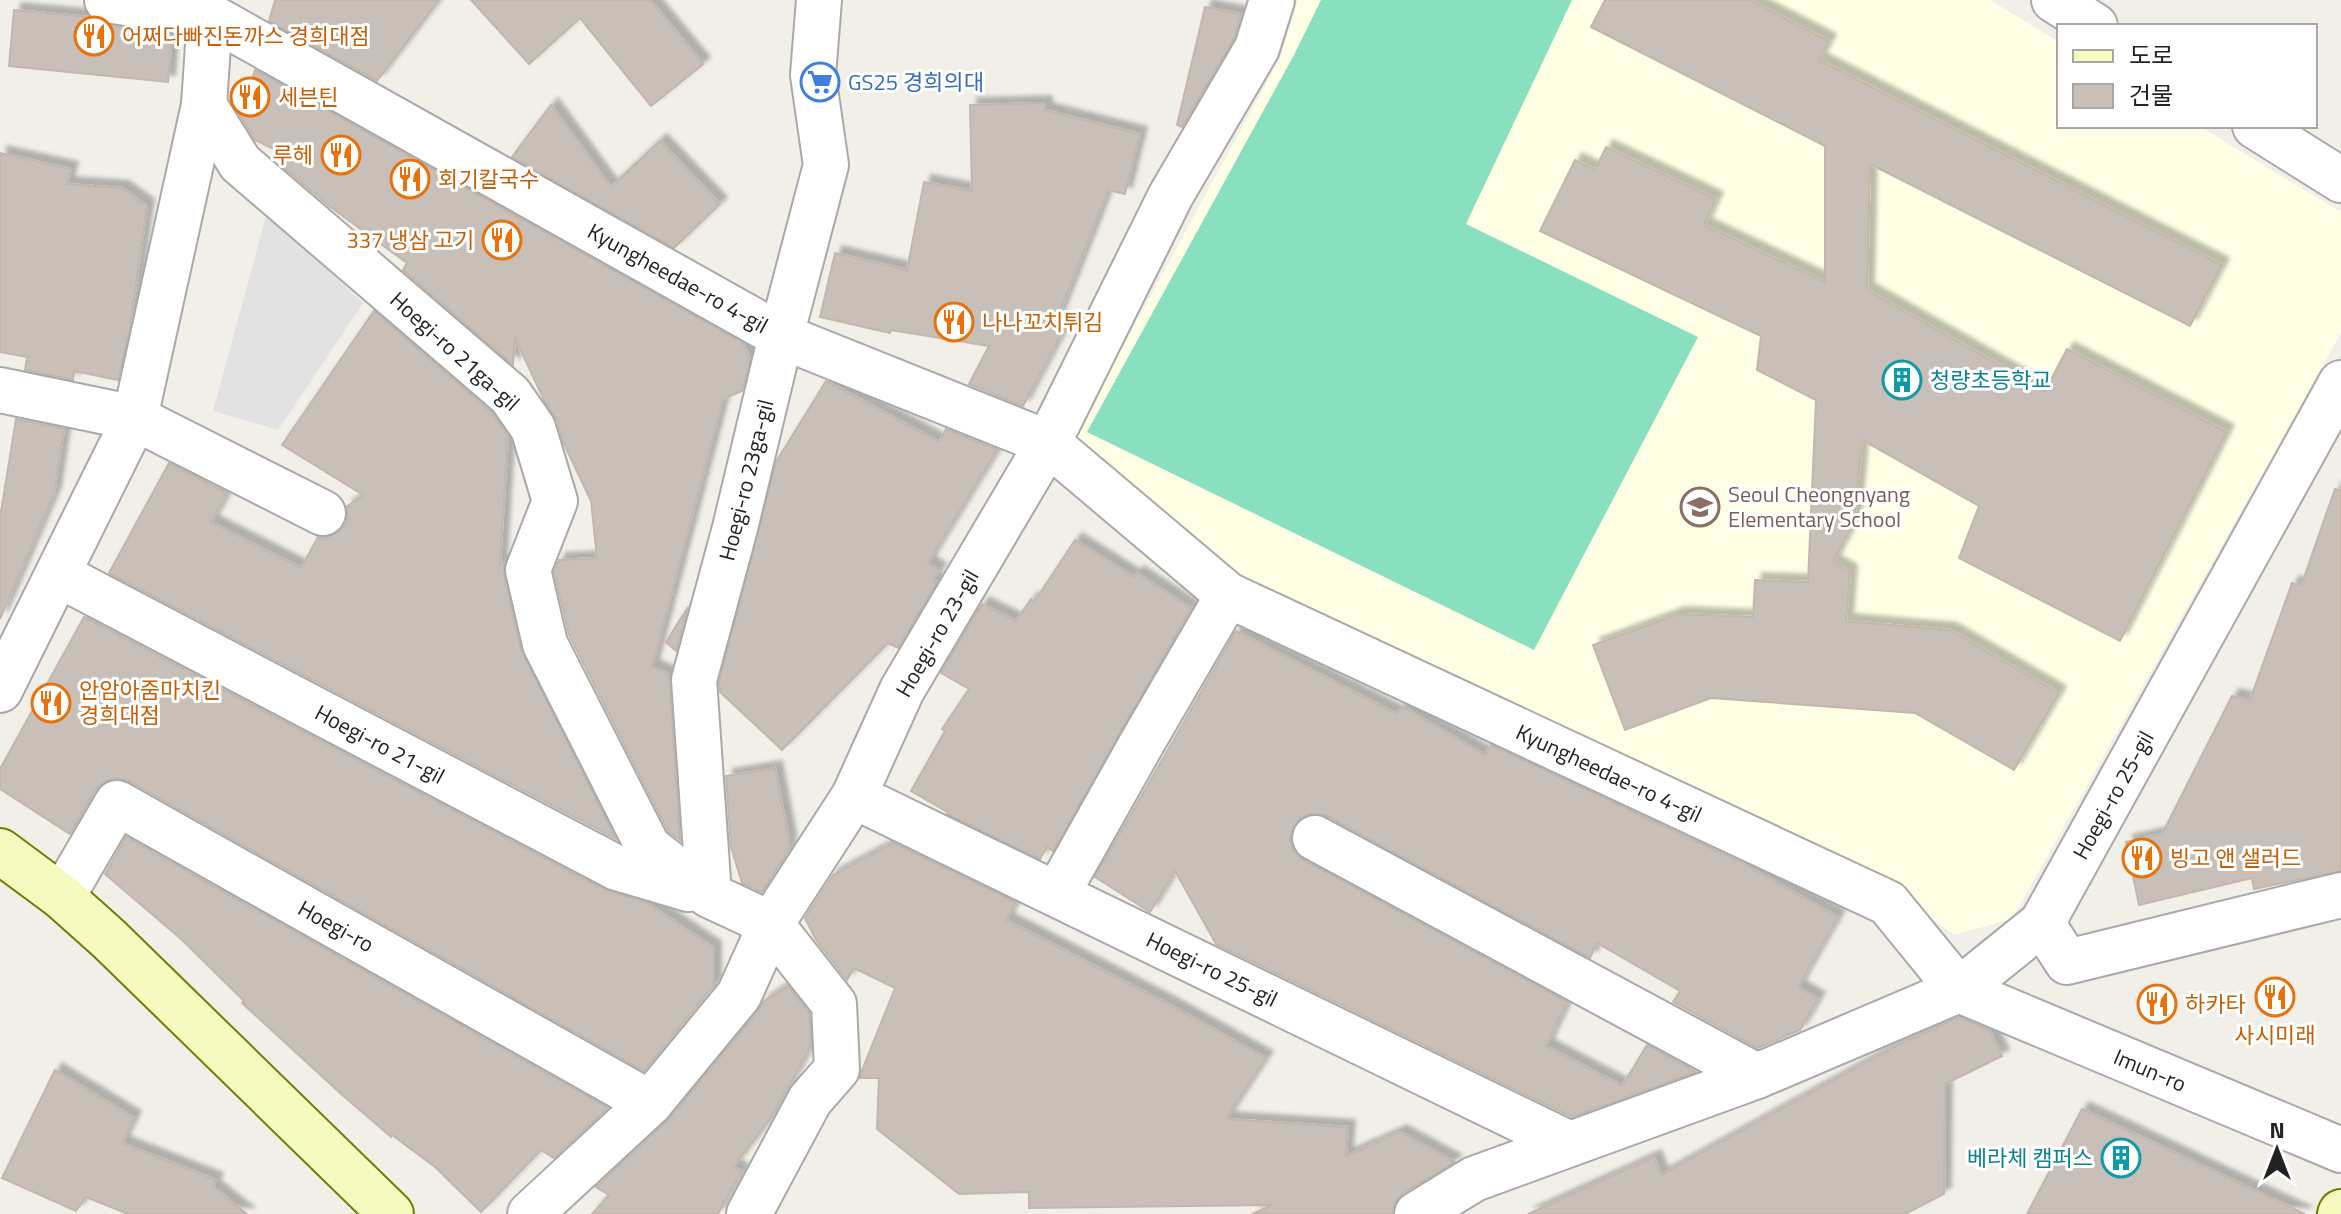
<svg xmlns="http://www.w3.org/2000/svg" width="2341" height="1214" font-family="'Titillium Web','Noto Sans KR',sans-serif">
  <defs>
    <filter id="shadow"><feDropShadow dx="7" dy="-7" stdDeviation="2" flood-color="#0004"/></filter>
  </defs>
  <rect width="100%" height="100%" fill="#f2efe9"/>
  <!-- education -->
  <polygon fill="#ffffe5" points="1298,0 1990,0 2059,42 2059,126 2199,126 2341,212 2341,333 2012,919 1954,935 1875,874 1245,584 1074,437 1281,56"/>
  <!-- pitch -->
  <polygon fill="#88e0be" points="1321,0 1572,0 1466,224 1698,337 1534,650 1087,432 1294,55"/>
  <!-- parking -->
  <polygon fill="#e2e2e2" points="267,213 363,303 278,430 213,411"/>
  <!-- building -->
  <g fill="#c7bfb8" stroke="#c4b6ab" stroke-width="2" filter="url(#shadow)">
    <polygon points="275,0 439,0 377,81 269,21"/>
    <polygon points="471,0 650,0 703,64 651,106 580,18 529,64"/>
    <polygon points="1605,0 1749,0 1829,41 1819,60 2222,265 2190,326 1870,164 1867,290 2045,391 2067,349 2227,432 2120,641 1959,558 1979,506 1862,440 1854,522 1833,562 1850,572 1846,621 1950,630 2059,693 2014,770 1915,713 1711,698 1625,730 1593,645 1678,614 1753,617 1755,580 1808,582 1816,400 1757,370 1761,336 1540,231 1575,160 1595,170 1606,147 1716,199 1704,225 1825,282 1825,146 1591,27"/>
    <polygon points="1205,7 1241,14 1234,38 1182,127 1177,125"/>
    <polygon points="14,10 89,17 103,25 172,35 168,82 9,66"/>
    <polygon points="255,70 743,343 750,360 742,391 723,399 652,667 669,674 680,840 668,831 569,635 554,572 559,560 597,558 591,501 563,442 557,420 544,400 515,338 513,365 403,270 407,263 329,206 283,167 290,157 255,140 235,107 236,91 251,83"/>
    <polygon points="1045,103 1045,110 1140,134 1125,194 1108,190 1055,324 1064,329 1023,406 969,384 989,346 891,330 890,333 820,317 835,253 907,270 924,182 972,191 970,105"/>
    <polygon points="551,105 611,187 660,141 720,204 674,248 512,157"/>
    <polygon points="0,153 71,169 67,184 122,188 147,206 130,327 118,380 74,371 73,380 25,370 27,357 0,352"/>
    <polygon points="374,311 491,412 508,436 500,564 504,563 504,576 521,650 616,839 109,573 169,463 227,493 211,522 301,568 318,537 325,538 337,533 346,524 348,512 346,507 363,495 282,445"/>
    <polygon points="826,381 939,442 946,429 997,450 928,563 939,570 933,580 937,582 898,648 888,643 782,750 720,692 719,682 776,462"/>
    <polygon points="16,419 64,429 54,494 0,619 0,518"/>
    <polygon points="2335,489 2341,490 2341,871 2254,889 2252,878 2139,905 2126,842 2162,834 2232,696 2250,700 2292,583 2301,586"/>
    <polygon points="1075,540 1134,577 1137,573 1191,608 1053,851 1047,847 1040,859 947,814 949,813 911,791 945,731 942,729 969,689 941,673 982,604 1016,621 1031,599 1034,602"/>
    <polygon points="688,607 676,651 666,642"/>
    <polygon points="84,617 605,890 647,903 714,948 714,985 644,1071 129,781 116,778 104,782 95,790 70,834 0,789 0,769"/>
    <polygon points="1236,631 1397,714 1402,706 1485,755 1491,745 1738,861 1838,917 1798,987 1818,999 1800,1030 1758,1048 1673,1002 1680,991 1597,943 1590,958 1327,816 1313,813 1301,817 1293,827 1290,840 1294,852 1303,860 1567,1002 1546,1046 1622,1086 1647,1045 1696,1072 1572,1117 1216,944 1175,871 1150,912 1095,877"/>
    <polygon points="775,768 789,840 788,851 762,892 742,883 731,847 726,776"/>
    <polygon points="126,837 608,1108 554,1158 541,1150 481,1212 435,1167 392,1135 391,1137 340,1093 242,1003 244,1001 181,939 105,874"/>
    <polygon points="893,843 1016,902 1006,920 1170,1005 1266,1058 1226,1119 1348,1127 1346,1156 1400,1132 1455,1162 1403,1193 1395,1203 1392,1214 1252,1214 1273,1205 1029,1208 1029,1192 959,1194 877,1129 879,1078 859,1078 895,988 854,968 847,980 816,940 805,918 833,875"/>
    <polygon points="788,986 809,1013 811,1045 771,1118 733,1167 742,1171 718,1214 592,1214 609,1195 596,1187 669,1119 758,1011 764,1001"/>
    <polygon points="1959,1017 1989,1030 2002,1056 1945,1084 1944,1194 1905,1214 1528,1214 1654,1157 1661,1175 1896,1046"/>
    <polygon points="55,1070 134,1118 122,1143 216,1180 213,1187 247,1214 128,1214 86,1197 76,1211 2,1178"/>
    <polygon points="2082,1109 2305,1214 2027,1214"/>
  </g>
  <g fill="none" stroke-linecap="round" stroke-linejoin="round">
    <!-- minor casing -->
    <g stroke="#a9a9a9" stroke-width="48">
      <g id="minor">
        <polyline points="107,0 210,16 781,336 1048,443 1228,595 1888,903 1959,990 2341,1150"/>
        <polyline points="2054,0 2095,26"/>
        <polyline points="204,105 240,163 510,395 533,428 555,501 528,570 545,644 648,847 709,895"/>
        <polyline points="2255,126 2341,180"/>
        <polyline points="0,390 135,418 323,513"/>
        <polyline points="59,575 617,868 688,889"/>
        <polyline points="0,690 135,418 204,105 210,16 200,0"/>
        <polyline points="854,796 1568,1143"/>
        <polyline points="1315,838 1757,1076"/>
        <polyline points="1057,894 1143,741 1228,595"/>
        <polyline points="62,897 117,803 650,1103"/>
        <polyline points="2042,923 2067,962 2341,895"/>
        <polyline points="530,1214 650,1103 739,995 771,924 854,796 902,690 1048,443 1171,195 1257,48 1272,0"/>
        <polyline points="749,1214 810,1100 837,1069 834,1004 771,924 709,895 694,680 735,528 781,336 826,165 813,75 819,0"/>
        <polyline points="1417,1214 1474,1179 1757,1076 1959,990 2042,923 2341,383"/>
      </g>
    </g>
    <!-- secondary casing -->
    <g stroke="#707d05" stroke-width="48">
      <g id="secondary">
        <polyline points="0,851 62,897 109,939 391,1214"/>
        <polyline points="2340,1214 2341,1212"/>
      </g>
    </g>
    <!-- minor -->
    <use href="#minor" stroke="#fff" stroke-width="44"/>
    <!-- secondary -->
    <use href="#secondary" stroke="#f7fabf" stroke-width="44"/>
  </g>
  <!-- icons -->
  <defs>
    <g id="restaurant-ring" transform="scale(2)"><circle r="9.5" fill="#fff" stroke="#e8710a" stroke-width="1.5"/><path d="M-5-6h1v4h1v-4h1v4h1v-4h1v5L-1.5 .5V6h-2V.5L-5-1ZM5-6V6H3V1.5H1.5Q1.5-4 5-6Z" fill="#e8710a"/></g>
    <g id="supermarket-ring" transform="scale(2)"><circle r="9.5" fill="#fff" stroke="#3f7fe0" stroke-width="1.5"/><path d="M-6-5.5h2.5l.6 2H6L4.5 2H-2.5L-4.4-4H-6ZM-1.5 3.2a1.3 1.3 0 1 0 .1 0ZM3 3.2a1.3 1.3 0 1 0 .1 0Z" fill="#3f7fe0"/></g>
    <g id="building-ring" transform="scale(2)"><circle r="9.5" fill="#fff" stroke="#0f9aa8" stroke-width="1.5"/><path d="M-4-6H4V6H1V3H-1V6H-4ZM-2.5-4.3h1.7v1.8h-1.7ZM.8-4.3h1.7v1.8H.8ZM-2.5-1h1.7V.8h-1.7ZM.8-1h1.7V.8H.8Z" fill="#0f9aa8"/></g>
    <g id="school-ring" transform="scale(2)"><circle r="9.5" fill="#fff" stroke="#8d6e63" stroke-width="1.5"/><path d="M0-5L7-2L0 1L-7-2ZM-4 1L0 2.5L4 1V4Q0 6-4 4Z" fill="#8d6e63"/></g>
  </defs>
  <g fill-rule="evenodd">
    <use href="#restaurant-ring" x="94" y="36"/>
    <use href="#supermarket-ring" x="820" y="82"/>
    <use href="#restaurant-ring" x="250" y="97"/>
    <use href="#restaurant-ring" x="341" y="155"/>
    <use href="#restaurant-ring" x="410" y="179"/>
    <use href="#restaurant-ring" x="502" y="240"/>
    <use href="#restaurant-ring" x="954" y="322"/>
    <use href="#building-ring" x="1902" y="380"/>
    <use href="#school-ring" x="1700" y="507"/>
    <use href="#restaurant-ring" x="51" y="703"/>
    <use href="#restaurant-ring" x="2142" y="858"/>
    <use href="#restaurant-ring" x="2275" y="997"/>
    <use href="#restaurant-ring" x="2157" y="1004"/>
    <use href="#building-ring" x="2121" y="1158"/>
  </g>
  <g text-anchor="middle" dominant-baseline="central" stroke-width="6" stroke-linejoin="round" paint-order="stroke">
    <!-- food labels -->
    <g font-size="22" fill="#c56008" stroke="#fff" text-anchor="start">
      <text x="122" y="36">어쩌다빠진돈까스 경희대점</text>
      <text x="278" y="97">세븐틴</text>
      <text x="313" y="155" text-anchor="end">루헤</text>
      <text x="438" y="179">회기칼국수</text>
      <text x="474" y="240" text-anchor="end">337 냉삼 고기</text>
      <text x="982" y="322">나나꼬치튀김</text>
      <text x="79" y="690">안암아줌마치킨<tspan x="79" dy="25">경희대점</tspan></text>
      <text x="2170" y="858">빙고 앤 샐러드</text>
      <text x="2185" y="1004">하카타</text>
      <text x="2275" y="1035" text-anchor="middle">사시미래</text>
    </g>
    <!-- shop labels -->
    <g font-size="22" fill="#366cbe" stroke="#fff" text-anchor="start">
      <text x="848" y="82">GS25 경희의대</text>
    </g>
    <!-- street labels -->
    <g font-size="22" fill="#222" stroke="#fff">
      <text transform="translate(678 278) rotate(29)">Kyungheedae-ro 4-gil</text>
      <text transform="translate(455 351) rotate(42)">Hoegi-ro 21ga-gil</text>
      <text transform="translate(746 480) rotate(-76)">Hoegi-ro 23ga-gil</text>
      <text transform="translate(937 633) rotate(-60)">Hoegi-ro 23-gil</text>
      <text transform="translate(380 744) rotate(28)">Hoegi-ro 21-gil</text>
      <text transform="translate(1609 773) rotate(25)">Kyungheedae-ro 4-gil</text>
      <text transform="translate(2113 795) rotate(-61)">Hoegi-ro 25-gil</text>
      <text transform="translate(336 926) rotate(29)">Hoegi-ro</text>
      <text transform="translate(1212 969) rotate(26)">Hoegi-ro 25-gil</text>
      <text transform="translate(2150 1070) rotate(23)">Imun-ro</text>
    </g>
    <!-- culture labels -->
    <g font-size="22" fill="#0d838f" stroke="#fff" text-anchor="start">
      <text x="1930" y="380">청량초등학교</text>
      <text x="2093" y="1158" text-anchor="end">베라체 캠퍼스</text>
    </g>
    <!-- education labels -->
    <g font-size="22" fill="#785e54" stroke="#fff" text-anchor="start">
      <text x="1728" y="494">Seoul Cheongnyang<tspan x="1728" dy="25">Elementary School</tspan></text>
    </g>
  </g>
  <!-- legend -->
  <rect x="2057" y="24" width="260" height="104" fill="#ffffff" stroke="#a7a7a7" stroke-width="2"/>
  <rect x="2073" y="50" width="40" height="12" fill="#f7fabf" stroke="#a7a7a7" stroke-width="2"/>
  <text x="2129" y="64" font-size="24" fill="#222222">도로</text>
  <rect x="2073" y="84" width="40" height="24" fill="#c7bfb8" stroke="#a7a7a7" stroke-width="2"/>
  <text x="2129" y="104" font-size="24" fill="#222222">건물</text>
  <!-- north arrow -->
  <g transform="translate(2277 1150)" stroke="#ffffff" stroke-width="6" paint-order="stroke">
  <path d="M0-6L14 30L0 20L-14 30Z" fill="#222222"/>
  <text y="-12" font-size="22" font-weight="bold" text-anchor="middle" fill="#222222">N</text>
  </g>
</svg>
